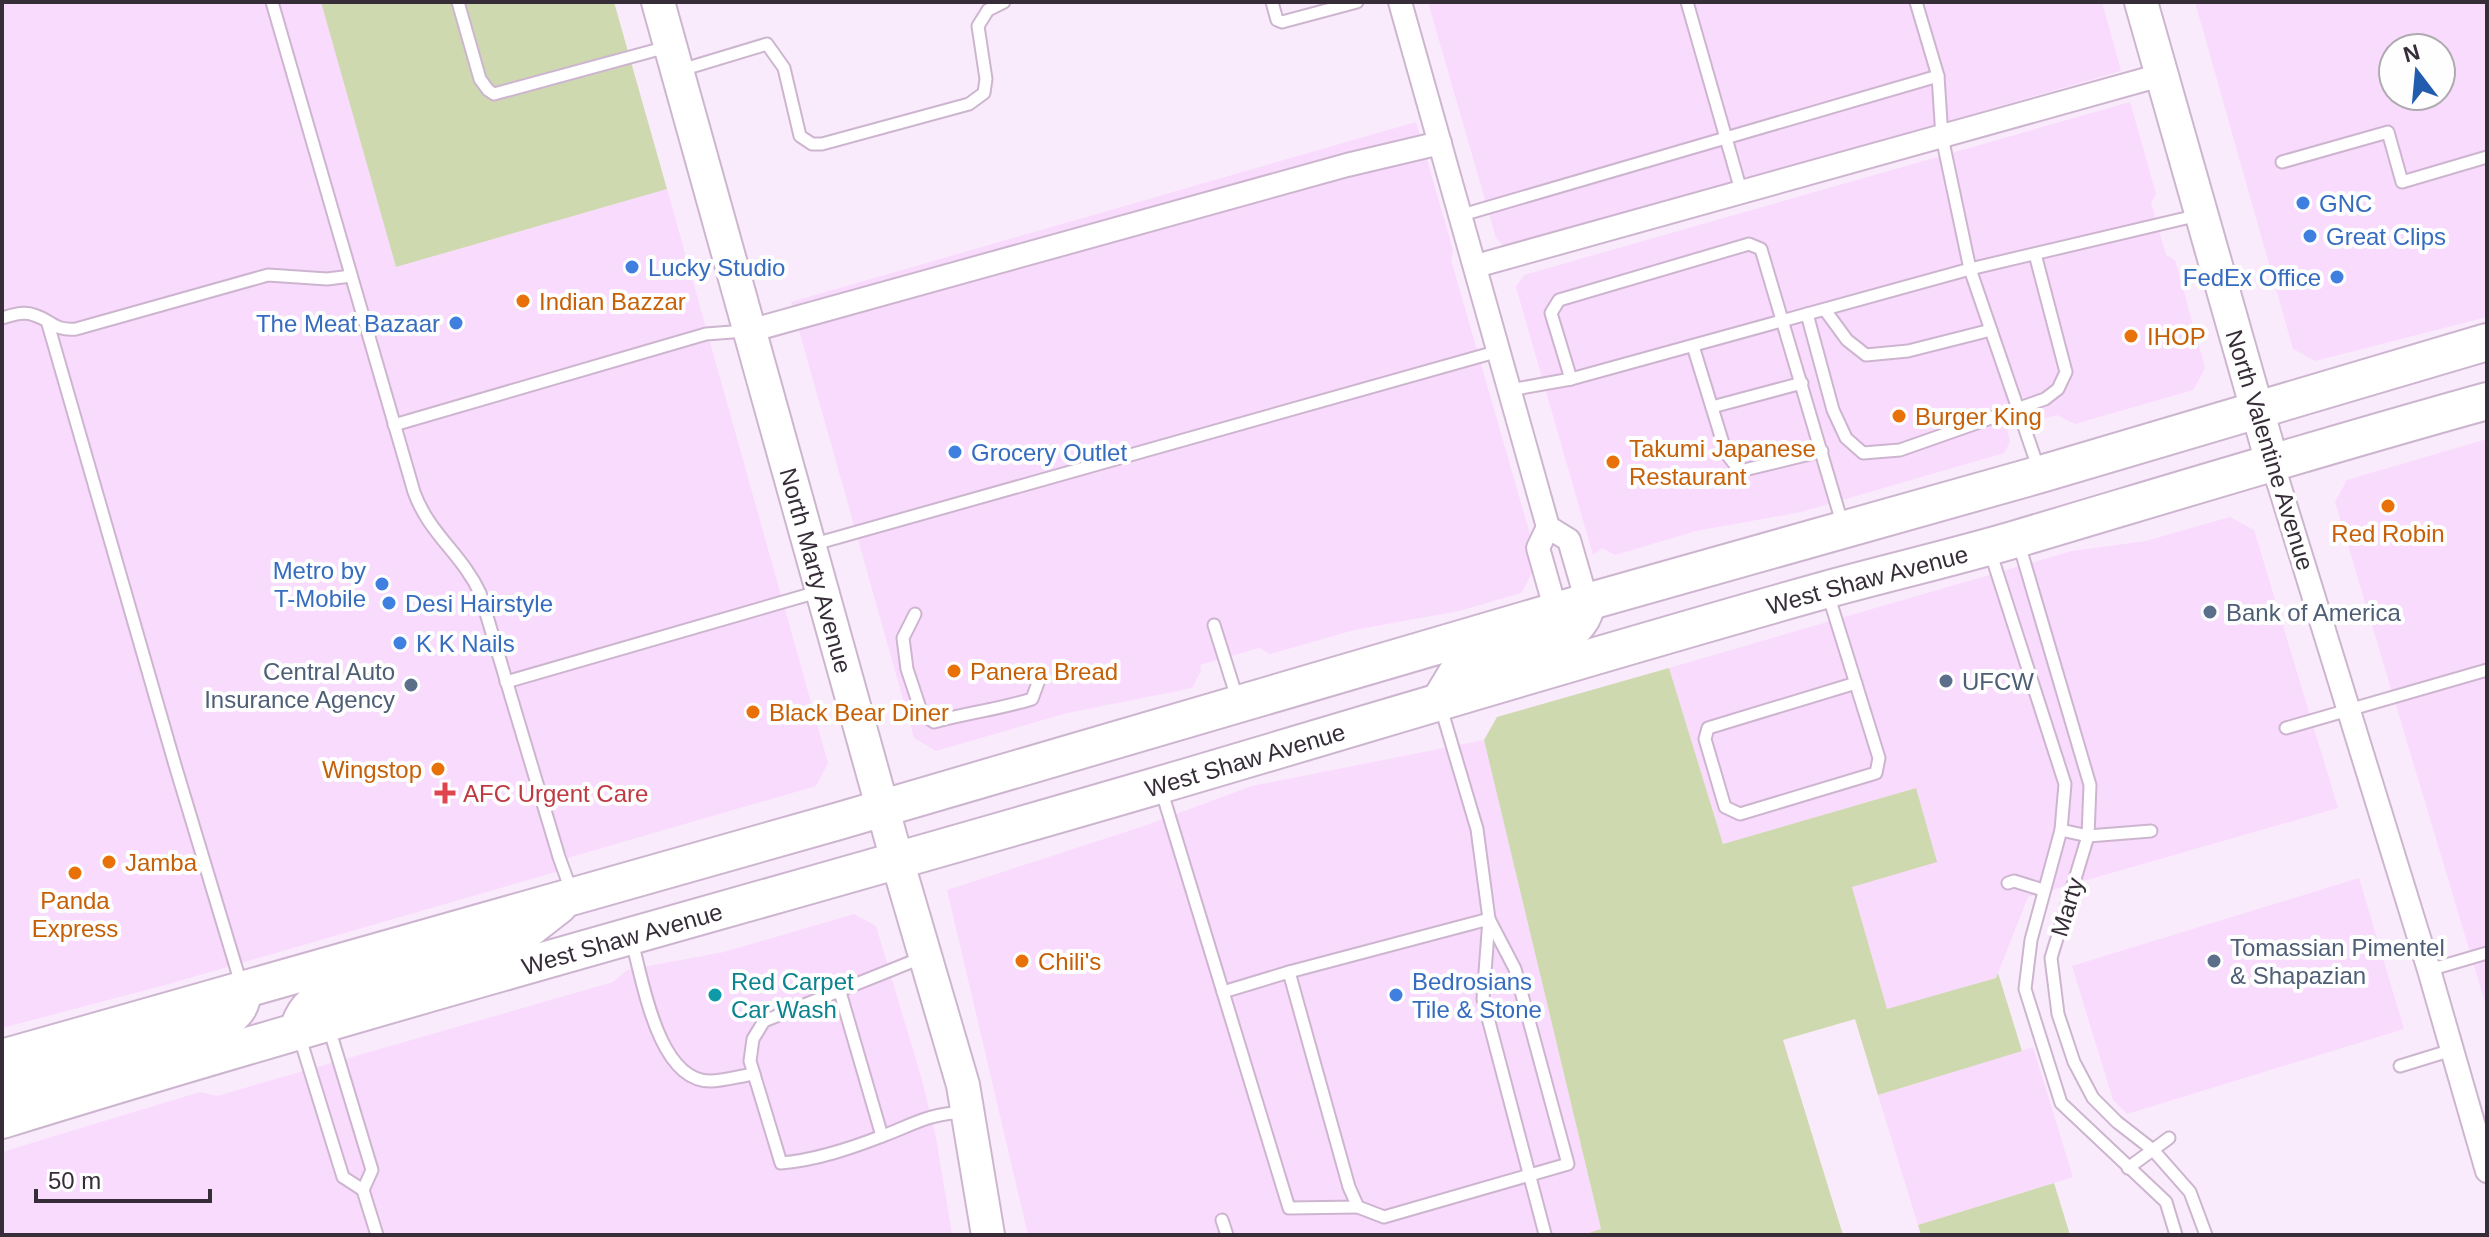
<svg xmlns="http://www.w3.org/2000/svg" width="2489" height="1237" font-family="Arial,sans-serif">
  <rect width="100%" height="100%" fill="#faebfc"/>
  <!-- built -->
  <g fill="#f9dbfd" fill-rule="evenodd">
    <polygon points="2,2 322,2 396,267 667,189 828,763 816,786 564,859 566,869 165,985 2,1028"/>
    <polygon points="1428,2 2102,2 2121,71 1761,175 1504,246 1496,238"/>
    <path d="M 2195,2 L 2487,2 L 2487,317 L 2315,361 L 2293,349 ZM 2393,48 L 2441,48 L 2441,96 L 2393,96 Z"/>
    <polygon points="2130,102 2156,194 2151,203 2166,255 2175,260 2205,368 2193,390 2075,424 2057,415 2007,429 2010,442 2004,453 1801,512 1696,531 1615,555 1602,548 1593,555 1516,287 1524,275"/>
    <polygon points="1416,122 1453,250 1451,260 1538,562 1521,593 1459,611 1354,630 1270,654 1259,648 1200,665 1201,671 1192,688 1067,713 936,751 914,738 791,302"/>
    <polygon points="2487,439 2487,1009 2335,502 2347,480"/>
    <polygon points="2230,517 2254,530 2338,808 2028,897 1996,978 1887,1010 1852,887 1916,788 1723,844 1669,668 2072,551 2146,541"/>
    <polygon points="1484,740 1601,1230 1584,1235 1028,1235 947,890 1141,827 1252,786"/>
    <polygon points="2359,878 2404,1029 2127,1114 2113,1100 2072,966"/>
    <polygon points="854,914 876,926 922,1080 936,1138 952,1235 2,1235 2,1152 200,1092 217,1096 613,982 627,970 724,952"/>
    <polygon points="2033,1047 2073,1177 1918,1225 1878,1095"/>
  </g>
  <!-- green -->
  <g fill="#ced9af">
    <polygon points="321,2 614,2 667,189 396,267"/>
    <polygon points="1669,668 1723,844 1916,788 1937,862 1852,887 1887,1009 1996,978 1998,973 2022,1051 1878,1095 1855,1019 1783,1040 1843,1235 1583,1235 1601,1229 1484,740 1497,717"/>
    <polygon points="2054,1183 2070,1235 1921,1235 1918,1225"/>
  </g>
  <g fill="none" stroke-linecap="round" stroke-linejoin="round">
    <!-- lane casing -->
    <g stroke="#cdb5d0" stroke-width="15">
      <g id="lane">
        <path d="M 272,2 L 414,492 C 429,534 462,554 480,593 L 559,857 L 571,890"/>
        <polyline points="458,2 480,79 488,90 494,94 667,47"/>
        <polyline points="1272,2 1277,20 1282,22 1357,2"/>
        <polyline points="1687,2 1742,194"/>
        <polyline points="1916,2 1938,76 1942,137 1970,269 2039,470"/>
        <polyline points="681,70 767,44 784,68 800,136 812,144 822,144 969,104 984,93 986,79 978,26 988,10 1004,2"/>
        <polyline points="2282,162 2388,132 2402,182 2487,157"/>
        <polyline points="1462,215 1938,76"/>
        <polyline points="1825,310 1847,340 1866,355 1908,351 1991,330"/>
        <polyline points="1807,314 1833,410 1846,438 1863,453 1900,450 2045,399 2058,389 2066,372 2035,254"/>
        <path d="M 2,318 C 13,315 23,311 34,315 C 53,321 54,331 76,329 L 268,275 L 327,279 L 351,276"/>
        <polyline points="48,324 175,765 242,987"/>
        <polyline points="1693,346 1726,453 1740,471 1822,451"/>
        <polyline points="1571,379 1551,313 1559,300 1749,244 1761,249 1843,526"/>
        <polyline points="1510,390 1571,379 1970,269 2199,215"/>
        <polyline points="1712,407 1802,383"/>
        <polyline points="394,425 706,334 745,331"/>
        <polyline points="2019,544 2090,785 2088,836 2051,958 2058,1014 2074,1062 2093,1098 2117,1122 2153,1150 2190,1192 2206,1235"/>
        <polyline points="811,545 1499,351"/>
        <polyline points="1990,551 2065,784 2061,830 2031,940 2025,989 2061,1103 2166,1202 2176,1235"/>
        <polyline points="1828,594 1879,758 1876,773 1740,814 1725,807 1705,739 1708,728 1856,683"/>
        <path d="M 915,614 L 903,638 L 907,669 L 922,714 L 934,722 C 967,713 1000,709 1032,699 L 1042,672"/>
        <polyline points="1214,625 1238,701"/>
        <polyline points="506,682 821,591"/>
        <polyline points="2286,728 2487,670"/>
        <polyline points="1161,789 1289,1208 1358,1207 1349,1187 1289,972 1489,919 1477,829 1441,708"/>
        <polyline points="2061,830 2088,836 2151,831"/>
        <polyline points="2008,883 2014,881 2043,890"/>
        <polyline points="1489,919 1483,999 1545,1234"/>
        <path d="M 632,942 C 643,981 658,1081 710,1081 C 724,1081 740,1076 754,1074"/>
        <path d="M 921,958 L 764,1021 L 753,1039 L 750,1061 L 781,1163 C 817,1160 852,1148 885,1135 C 916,1123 929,1114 964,1112"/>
        <polyline points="2429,970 2487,953"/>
        <polyline points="840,992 882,1136"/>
        <polyline points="1223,992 1289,972"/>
        <polyline points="299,1035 343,1177 363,1190 372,1170 329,1028"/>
        <polyline points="2400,1066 2452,1050"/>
        <polyline points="2128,1168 2169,1138"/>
        <polyline points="363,1190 377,1235"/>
        <polyline points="1358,1207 1384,1217 1568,1164 1515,969 1489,919"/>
        <polyline points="1222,1220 1227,1235"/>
      </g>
    </g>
    <!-- street casing -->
    <g stroke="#cdb5d0" stroke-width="26">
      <g id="street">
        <polyline points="1400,2 1548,527 1569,540 1587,602"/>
        <polyline points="1476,266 2161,75"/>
        <polyline points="749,331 1347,165 1440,143"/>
        <polyline points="2272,462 2429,970 2487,1171"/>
        <polyline points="1548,527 1538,548 1556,611"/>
      </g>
    </g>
    <!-- secondary casing -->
    <g stroke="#cdb5d0" stroke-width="36">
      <g id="secondary">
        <path id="s1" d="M 658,2 L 897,860 L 963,1085 L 988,1235"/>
        <polyline points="2141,2 2272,462"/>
      </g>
    </g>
    <!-- primary casing -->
    <g stroke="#cdb5d0" stroke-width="40">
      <g id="primary">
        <path d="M 1440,701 L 1460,668 L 1562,637 C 1576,628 1584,619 1587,602"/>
        <path d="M 298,1030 C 304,1008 317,999 337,990 L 518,937 L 559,905"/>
        <polyline points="2,1058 839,821 1587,602 2041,474 2487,342"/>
        <path d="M 2,1089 L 216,1025 C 232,1017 242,1009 243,990"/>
        <path id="s2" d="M 2,1120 C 387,1001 777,897 1163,784 C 1384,719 1603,652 1825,590 C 1887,573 1951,558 2013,540 C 2171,493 2328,445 2487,401"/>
      </g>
    </g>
    <!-- lane -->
    <use href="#lane" stroke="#fff" stroke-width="11"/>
    <!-- street -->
    <use href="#street" stroke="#fff" stroke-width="22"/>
    <!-- secondary -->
    <use href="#secondary" stroke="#fff" stroke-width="32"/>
    <!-- primary -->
    <use href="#primary" stroke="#fff" stroke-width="36"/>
  </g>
  <!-- markers -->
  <g fill="#3f7fe0" stroke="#fefefe" stroke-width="3">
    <circle cx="2303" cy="203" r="8"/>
    <circle cx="2310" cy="236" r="8"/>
    <circle cx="632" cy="267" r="8"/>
    <circle cx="2337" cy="277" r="8"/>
    <circle cx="456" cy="323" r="8"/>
    <circle cx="955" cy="452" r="8"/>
    <circle cx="382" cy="584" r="8"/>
    <circle cx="389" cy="603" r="8"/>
    <circle cx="400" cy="643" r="8"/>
    <circle cx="1396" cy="995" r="8"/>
  </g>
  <g fill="#e8710a" stroke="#fefefe" stroke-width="3">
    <circle cx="523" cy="301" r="8"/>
    <circle cx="2131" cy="336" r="8"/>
    <circle cx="1899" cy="416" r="8"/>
    <circle cx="1613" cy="462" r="8"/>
    <circle cx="2388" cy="506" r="8"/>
    <circle cx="954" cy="671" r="8"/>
    <circle cx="753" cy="712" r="8"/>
    <circle cx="438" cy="769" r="8"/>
    <circle cx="109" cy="862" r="8"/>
    <circle cx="75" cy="873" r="8"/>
    <circle cx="1022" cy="961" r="8"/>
  </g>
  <g fill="#5c6f8a" stroke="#fefefe" stroke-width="3">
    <circle cx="2210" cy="612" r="8"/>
    <circle cx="1946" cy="681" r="8"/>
    <circle cx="411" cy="685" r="8"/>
    <circle cx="2214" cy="961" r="8"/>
  </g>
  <path fill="#e0444e" stroke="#fefefe" stroke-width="3" d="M441 781h8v8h8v8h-8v8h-8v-8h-8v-8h8z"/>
  <circle fill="#0f9aa8" stroke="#fefefe" stroke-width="3" cx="715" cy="995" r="8"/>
  <g text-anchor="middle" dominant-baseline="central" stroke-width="8" stroke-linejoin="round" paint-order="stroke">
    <!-- shop labels -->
    <g font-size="24" fill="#366cbe" stroke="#fefefe" text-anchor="start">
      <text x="2319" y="203">GNC</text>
      <text x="2326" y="236">Great Clips</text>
      <text x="648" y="267">Lucky Studio</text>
      <text x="2321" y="277" text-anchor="end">FedEx Office</text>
      <text x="440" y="323" text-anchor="end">The Meat Bazaar</text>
      <text x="971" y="452">Grocery Outlet</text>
      <text x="366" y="570" text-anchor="end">Metro by<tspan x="366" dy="28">T-Mobile</tspan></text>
      <text x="405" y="603">Desi Hairstyle</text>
      <text x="416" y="643">K K Nails</text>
      <text x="1412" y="981">Bedrosians<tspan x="1412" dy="28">Tile &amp; Stone</tspan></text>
    </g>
    <!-- food labels -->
    <g font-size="24" fill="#c56008" stroke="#fefefe" text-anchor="start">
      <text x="539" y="301">Indian Bazzar</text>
      <text x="2147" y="336">IHOP</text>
      <text x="1915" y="416">Burger King</text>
      <text x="1629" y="448">Takumi Japanese<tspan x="1629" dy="28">Restaurant</tspan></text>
      <text x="2388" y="533" text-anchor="middle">Red Robin</text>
      <text x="970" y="671">Panera Bread</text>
      <text x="769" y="712">Black Bear Diner</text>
      <text x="422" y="769" text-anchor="end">Wingstop</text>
      <text x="125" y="862">Jamba</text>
      <text x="75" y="900" text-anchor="middle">Panda<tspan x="75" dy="28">Express</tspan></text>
      <text x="1038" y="961">Chili's</text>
    </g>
    <!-- street labels -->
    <g font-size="24" fill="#362d38" stroke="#fefefe">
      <text transform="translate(2270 450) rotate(73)">North Valentine Avenue</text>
      <text stroke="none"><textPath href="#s1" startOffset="590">North Marty Avenue</textPath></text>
      <text stroke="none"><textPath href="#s2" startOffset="1942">West Shaw Avenue</textPath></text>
      <text stroke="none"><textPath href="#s2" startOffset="1294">West Shaw Avenue</textPath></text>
      <text transform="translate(2067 907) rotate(-73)">Marty</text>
      <text stroke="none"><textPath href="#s2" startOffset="646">West Shaw Avenue</textPath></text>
    </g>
    <!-- service labels -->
    <g font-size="24" fill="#4e5e75" stroke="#fefefe" text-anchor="start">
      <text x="2226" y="612">Bank of America</text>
      <text x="395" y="671" text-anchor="end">Central Auto<tspan x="395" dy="28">Insurance Agency</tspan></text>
      <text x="1962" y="681">UFCW</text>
      <text x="2230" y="947">Tomassian Pimentel<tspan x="2230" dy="28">&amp; Shapazian</tspan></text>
    </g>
    <!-- health labels -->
    <g font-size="24" fill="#be3a42" stroke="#fefefe" text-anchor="start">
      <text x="463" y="793">AFC Urgent Care</text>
    </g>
    <!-- culture labels -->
    <g font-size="24" fill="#0d838f" stroke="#fefefe" text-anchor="start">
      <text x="731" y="981">Red Carpet<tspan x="731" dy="28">Car Wash</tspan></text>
    </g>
  </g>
  <!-- border -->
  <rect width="2489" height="1237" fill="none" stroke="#362d38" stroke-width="8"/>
  <!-- north arrow -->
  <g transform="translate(2417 72) rotate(344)"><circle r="38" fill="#fefefe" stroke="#aeaaaf" stroke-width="2"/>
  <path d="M0-6L14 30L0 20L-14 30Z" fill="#215cae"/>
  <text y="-12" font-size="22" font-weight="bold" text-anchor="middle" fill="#362d38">N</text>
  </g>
  <!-- scale -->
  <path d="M36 1189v12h174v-12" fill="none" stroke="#362d38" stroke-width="4"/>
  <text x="48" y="1189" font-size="24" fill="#362d38" stroke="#fefefe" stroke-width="6" paint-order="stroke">50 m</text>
</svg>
